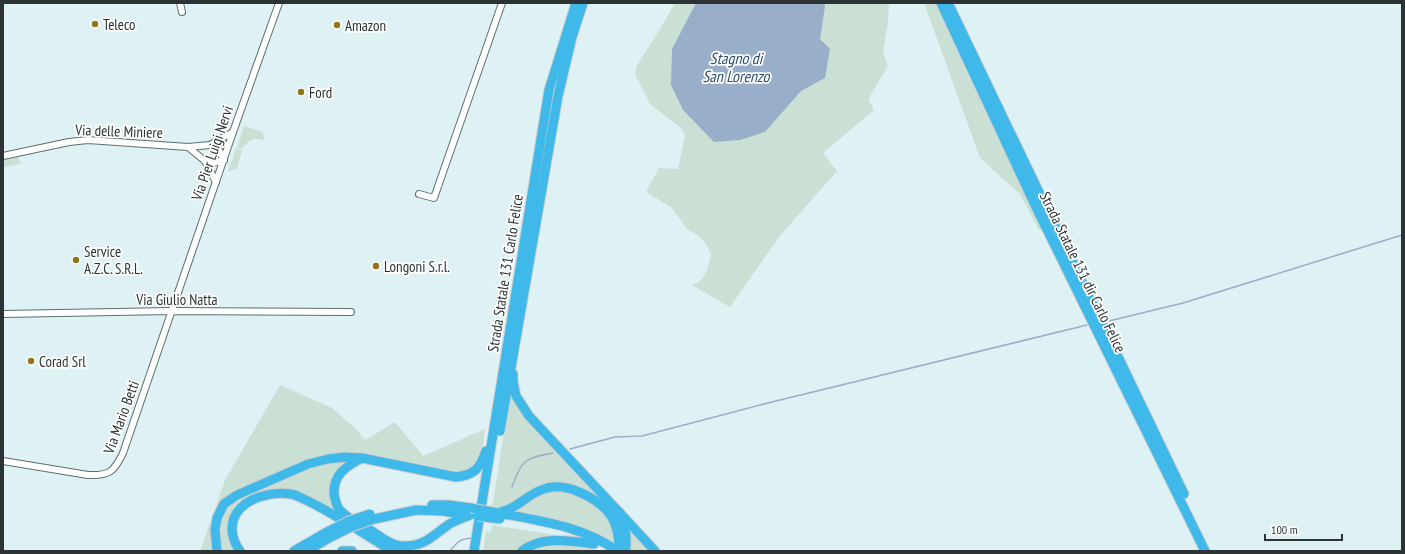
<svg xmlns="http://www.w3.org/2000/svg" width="1405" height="554" font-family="'PT Sans Narrow',sans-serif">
  <rect width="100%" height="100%" fill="#def2f5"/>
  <!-- green -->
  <g fill="#cbe0d4">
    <path d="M 675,3 L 889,3 L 888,23 L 883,52 L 888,66 C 882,78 873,87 869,100 L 874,110 L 823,153 L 837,171 L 780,236 L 730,307 L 692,285 C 705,283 709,265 711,254 L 706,244 L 700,237 L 687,229 L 672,208 L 646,192 L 659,168 L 678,169 L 685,135 L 682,129 L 650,104 L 635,74 L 637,65 L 657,34 Z"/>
    <polygon points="924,3 935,3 1044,232 1039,230 1020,194 980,158"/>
    <path d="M 244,126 L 263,132 L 264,140 C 254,137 248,140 242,149 L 237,147 Z"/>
    <polygon points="236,148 242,150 237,169 230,171 228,171"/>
    <polygon points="18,157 21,164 3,167 3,160"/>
    <path d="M 280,385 L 332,408 L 356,429 L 365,440 L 395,422 L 423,456 L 485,429 C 482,451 483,469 457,472 L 361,453 L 322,455 L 259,480 L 227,498 L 217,510 L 214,551 L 200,551 L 225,480 Z"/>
    <polygon points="511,387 596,491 612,514 555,483 508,507 498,509 492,508"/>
    <path d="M 349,459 L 335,475 L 340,513 L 325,506 L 262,492 C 256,497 231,515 229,521 C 226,531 230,543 236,551 L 221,551 L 220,522 L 223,513 L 229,504 L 240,496 L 311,466 Z"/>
    <polygon points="553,491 568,492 592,502 602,511 613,526 616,551 605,551 607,540 510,513 535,496"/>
    <polygon points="626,524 650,551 627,551"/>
    <polygon points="492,525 556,535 556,536 533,540 515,551 483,551 486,531 491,532"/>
    <polygon points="545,544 588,547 597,551 527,551"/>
  </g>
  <!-- water -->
  <polygon fill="#99afc9" points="696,3 824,3 825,6 820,39 830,49 825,78 801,91 765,132 740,140 714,142 683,110 671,85 672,49"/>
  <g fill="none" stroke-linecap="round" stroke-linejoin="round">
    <!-- stream -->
    <g stroke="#99afc9" stroke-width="1.5">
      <polyline points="1109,321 1183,303 1402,235"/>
      <polyline points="570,449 615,437 642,436 772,402 1087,325"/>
      <path d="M 512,487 C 522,461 523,458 553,453"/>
      <path d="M 450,551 C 458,541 460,539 472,538"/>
    </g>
    <!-- minor casing -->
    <g stroke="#5c6e70" stroke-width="8">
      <g id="minor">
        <polyline points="180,3 182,12"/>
        <polyline points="210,145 218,148 224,160"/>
        <polyline points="188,147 205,161 216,182"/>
        <polyline points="3,156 69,142 88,140 188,147 210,145 233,132"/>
        <polyline points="205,161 213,163 224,160"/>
        <polyline points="419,194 434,198 502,3"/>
        <polyline points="3,314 171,311 351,312"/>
        <path d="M 3,461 L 88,475 C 109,476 114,472 123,453 L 233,132 L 279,3"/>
      </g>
    </g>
    <!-- highway casing -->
    <g stroke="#cccece" stroke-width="11">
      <g id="highway">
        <polyline points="941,3 1035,205 1205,551"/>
        <polyline points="948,3 1184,494"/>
        <polyline points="513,374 513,382 516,396 529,416 618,511 655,551"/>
        <polyline points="500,431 558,96 572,37 583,3"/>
        <path d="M 362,458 C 346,466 333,475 334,494 C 335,499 336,505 339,509 C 346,518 360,524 369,529 C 379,536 393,547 405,546 C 425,546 432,536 448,525 C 454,521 463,518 470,515"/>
        <polyline points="432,505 448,505 471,508"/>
        <polyline points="619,512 626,535 626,551"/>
        <path d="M 498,513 C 504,511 510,509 515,506 C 525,500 533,492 544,489 C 565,481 599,498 611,516 C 618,526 619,539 619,551"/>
        <path d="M 499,513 C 540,521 583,526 617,551"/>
        <polyline points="374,519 416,510 442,511 469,515"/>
        <path d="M 217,551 L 215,530 L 217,518 L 224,504 L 237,495 L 308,464 L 328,459 L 345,457 L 362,458 L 456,477 C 475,475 480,468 486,451"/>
        <path d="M 240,551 C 232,540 229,526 236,514 C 246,497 273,491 291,494 C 297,495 303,499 308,501 C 337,515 364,534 392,551"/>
        <polyline points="294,551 327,532"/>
        <polyline points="307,551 329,538"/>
        <polyline points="342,551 352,551"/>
        <polyline points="474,551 549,90 576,3"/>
        <path d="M 522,551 C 542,535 571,541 594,544"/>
      </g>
    </g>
    <!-- minor -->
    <use href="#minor" stroke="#fff" stroke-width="6"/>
    <!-- highway -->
    <use href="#highway" stroke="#3fb8ea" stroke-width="9"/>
    <!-- highway-bridge casing -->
    <g stroke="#cccece" stroke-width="11" stroke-linecap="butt">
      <g id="highway-bridge">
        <polyline points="471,508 498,513"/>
        <polyline points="478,516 500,519"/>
        <polyline points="327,532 349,521 370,514"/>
        <polyline points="329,538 351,527 374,519"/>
      </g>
    </g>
    <!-- highway-bridge -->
    <use href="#highway-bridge" stroke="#3fb8ea" stroke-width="9"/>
  </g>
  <!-- markers -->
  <g fill="#92761c" stroke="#fff" stroke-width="1.5">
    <circle cx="95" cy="24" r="4"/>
    <circle cx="337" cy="25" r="4"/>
    <circle cx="301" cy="92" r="4"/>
    <circle cx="76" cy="260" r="4"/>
    <circle cx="376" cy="266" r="4"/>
    <circle cx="31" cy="361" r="4"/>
  </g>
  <g text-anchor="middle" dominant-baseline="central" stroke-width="3.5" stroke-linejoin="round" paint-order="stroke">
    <!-- poi labels -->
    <g font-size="15" fill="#2b3334" stroke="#fff" text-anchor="start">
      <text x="103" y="24">Teleco</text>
      <text x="345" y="25">Amazon</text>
      <text x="309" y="92">Ford</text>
      <text x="84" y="251">Service<tspan x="84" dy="17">A.Z.C. S.R.L.</tspan></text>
      <text x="384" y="266">Longoni S.r.l.</text>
      <text x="39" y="361">Corad Srl</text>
    </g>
    <!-- street labels -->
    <g font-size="15" fill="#2b3334" stroke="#fff">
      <text transform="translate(119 131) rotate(2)">Via delle Miniere</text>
      <text transform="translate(212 153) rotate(-71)">Via Pier Luigi Nervi</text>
      <text transform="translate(1083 272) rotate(64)">Strada Statale 131 dir Carlo Felice</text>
      <text transform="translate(505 273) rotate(-81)">Strada Statale 131 Carlo Felice</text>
      <text x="177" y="299">Via Giulio Natta</text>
      <text transform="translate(121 417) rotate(-70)">Via Mario Betti</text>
    </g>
    <!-- water labels -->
    <g font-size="16" font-style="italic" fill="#2c4d73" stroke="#fff">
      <text x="736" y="58">Stagno di<tspan x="736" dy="18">San Lorenzo</tspan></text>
    </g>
  </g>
  <!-- border -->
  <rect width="1405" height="554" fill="none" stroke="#2b3334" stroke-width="8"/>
  <!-- scale -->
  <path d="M1265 534v6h77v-6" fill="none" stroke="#2b3334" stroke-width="2"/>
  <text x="1271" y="534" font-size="12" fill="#2b3334" stroke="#ffffff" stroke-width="3" paint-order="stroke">100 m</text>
</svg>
